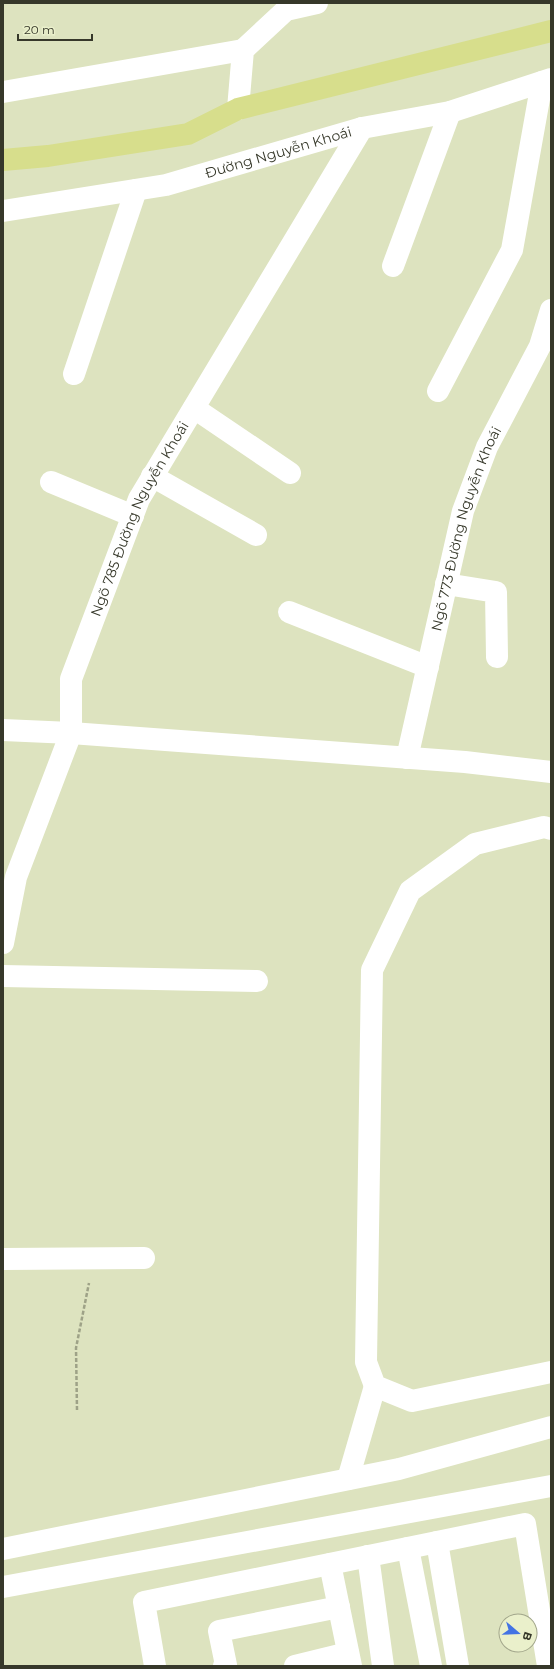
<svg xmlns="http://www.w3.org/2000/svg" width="554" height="1669" font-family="Montserrat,sans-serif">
  <rect width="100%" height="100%" fill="#dde3bf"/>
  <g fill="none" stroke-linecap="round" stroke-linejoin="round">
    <!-- path -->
    <polyline stroke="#9ea287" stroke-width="2.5" stroke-dasharray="4 2" stroke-linecap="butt" points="77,1410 76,1348 89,1283"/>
    <!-- minor -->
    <g stroke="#fff" stroke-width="22">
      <polyline points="3,92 243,50"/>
      <polyline points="238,109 243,50 286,10 317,3"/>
      <path id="s1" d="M 3,211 L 166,185 L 362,128 L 450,112 L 551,79"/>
      <polyline points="393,266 450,112"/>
      <polyline points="74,374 136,190"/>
      <polyline points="438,391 512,250 542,82"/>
      <polyline points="194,408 290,473"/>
      <polyline points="152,476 256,535"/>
      <polyline points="51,482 133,516"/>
      <polyline points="446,584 496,592 497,657"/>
      <polyline points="289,612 428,667"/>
      <polyline points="3,730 71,733 465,762 551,772"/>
      <path id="s2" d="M 407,758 L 463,511 L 487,447 L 540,346 L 551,310"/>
      <polyline points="551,829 544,827 475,844 410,891 372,970 366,1362 375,1386 412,1401 551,1372"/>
      <path id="s3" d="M 3,943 L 16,877 L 71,733 L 71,679 L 139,499 L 362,128"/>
      <polyline points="3,976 257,981"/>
      <polyline points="3,1259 144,1258"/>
      <polyline points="348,1479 375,1386"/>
      <polyline points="437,1542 458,1666"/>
      <polyline points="408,1548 431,1666"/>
      <polyline points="3,1549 399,1469 551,1427"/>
      <polyline points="368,1556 383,1666"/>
      <polyline points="330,1564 351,1666"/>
      <polyline points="3,1587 551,1486"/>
      <polyline points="155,1666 144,1602 525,1524 548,1666"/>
      <polyline points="224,1666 226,1665 219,1631 339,1607"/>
      <polyline points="295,1666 348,1653"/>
    </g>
    <!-- major -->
    <polyline stroke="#d7de8c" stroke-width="22" points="3,160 48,156 188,134 238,109 551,31"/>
  </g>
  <g text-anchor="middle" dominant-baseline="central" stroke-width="4" stroke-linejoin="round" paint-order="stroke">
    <!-- street labels -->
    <g font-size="14" fill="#36382a" stroke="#eaf0cb">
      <text stroke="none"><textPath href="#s1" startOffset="282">Đường Nguyễn Khoái</textPath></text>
      <text stroke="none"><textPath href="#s3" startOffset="450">Ngõ 785 Đường Nguyễn Khoái</textPath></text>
      <text stroke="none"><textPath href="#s2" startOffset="237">Ngõ 773 Đường Nguyễn Khoái</textPath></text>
    </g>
  </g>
  <!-- border -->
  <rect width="554" height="1669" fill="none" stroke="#36382a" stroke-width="8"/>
  <!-- north arrow -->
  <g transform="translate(518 1633) rotate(109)"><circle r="19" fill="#eaf0cb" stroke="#a2a68b"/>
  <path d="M0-3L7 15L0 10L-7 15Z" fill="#4373e4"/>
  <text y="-6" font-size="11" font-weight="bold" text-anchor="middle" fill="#36382a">B</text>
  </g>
  <!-- scale -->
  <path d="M18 34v6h74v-6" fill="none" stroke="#36382a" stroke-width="2"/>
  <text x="24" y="34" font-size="12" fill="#36382a" stroke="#eaf0cb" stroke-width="3" paint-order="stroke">20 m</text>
</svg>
